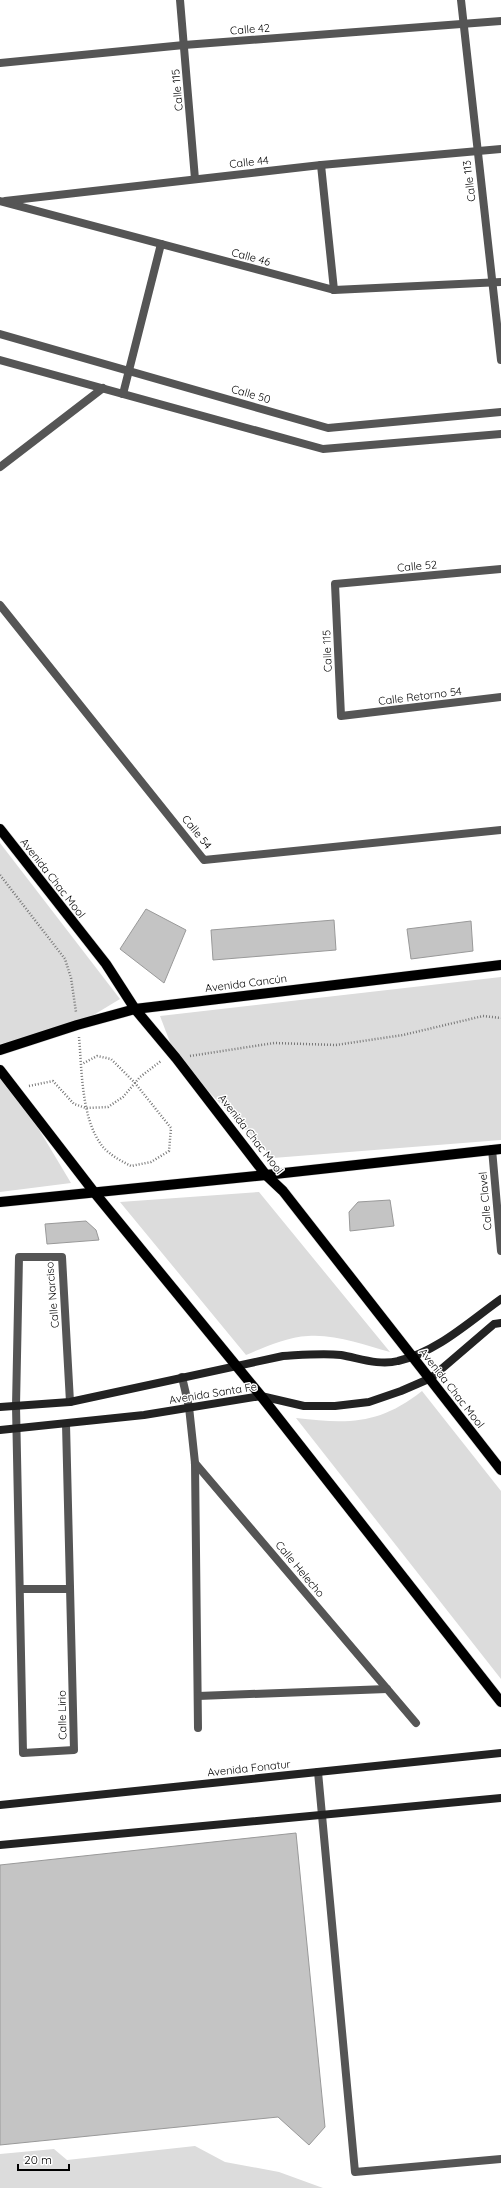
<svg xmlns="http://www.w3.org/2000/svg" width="501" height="2188" font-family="Quicksand,sans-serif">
  <rect width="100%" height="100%" fill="#fff"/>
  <!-- green -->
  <g fill="#dcdcdc">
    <polygon points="0,843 120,999 77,1025 0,1044"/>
    <polygon points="501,977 501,1140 273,1158 176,1058 160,1016"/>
    <polygon points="0,1076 16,1091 71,1183 0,1192"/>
    <path d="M 259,1192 L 390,1352 C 364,1345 336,1334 308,1336 C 287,1337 265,1347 246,1355 L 120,1202 Z"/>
    <path d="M 422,1391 L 501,1491 L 501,1679 L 296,1418 C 348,1424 379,1425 422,1391 Z"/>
    <polygon points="195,2146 225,2162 279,2172 323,2188 0,2188 0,2154 54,2149 67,2160"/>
  </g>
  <!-- building -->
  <g fill="#c4c4c4" stroke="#999">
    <polygon points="146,909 186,930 164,983 120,949"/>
    <polygon points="334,920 336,950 213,960 211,930"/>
    <polygon points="471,921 473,951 411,959 407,929"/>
    <polygon points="390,1200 394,1226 350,1231 349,1212 358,1202"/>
    <polygon points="86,1221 96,1230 99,1240 47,1244 45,1224"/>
    <polygon points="296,1833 325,2127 309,2145 278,2117 0,2145 0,1865"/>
  </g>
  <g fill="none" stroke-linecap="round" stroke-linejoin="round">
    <!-- primary casing -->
    <g stroke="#dbdbdb" stroke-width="11">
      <g id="primary">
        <polyline points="0,829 106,964 135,1009 176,1058 266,1175 283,1191 501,1470"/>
        <polyline points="0,1050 77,1025 135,1009 501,965"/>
        <polyline points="0,1070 94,1192 261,1396 501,1702"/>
        <polyline points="0,1202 266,1175 501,1149"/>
      </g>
    </g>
    <!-- path -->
    <g stroke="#777" stroke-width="2.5" stroke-dasharray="1 2" stroke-linecap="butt">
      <polyline points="0,875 65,959 71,978 76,1012"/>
      <path d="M 79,1037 C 82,1070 81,1120 103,1147 C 110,1155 121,1161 131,1166 L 151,1162 L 169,1151 L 171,1128 L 135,1083 L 111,1059 L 97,1056 L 82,1064"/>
      <polyline points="190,1056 274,1043 336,1045 403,1035 483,1016 501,1018"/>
      <polyline points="29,1086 53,1081 74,1104 86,1108 108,1107 123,1097 140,1077 161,1061"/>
    </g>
    <!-- lane -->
    <polyline stroke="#555" stroke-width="8" points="318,1772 355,2172 501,2159"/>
    <!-- street -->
    <g stroke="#555" stroke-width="8">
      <polyline points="180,0 195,179"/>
      <polyline points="461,0 501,360"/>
      <polyline points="0,63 184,45 501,21"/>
      <polyline points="321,165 334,290"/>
      <polyline points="0,201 334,290 501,282"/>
      <polyline points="5,201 321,165 501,149"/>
      <polyline points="0,334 328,428 501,412"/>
      <polyline points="0,360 323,449 501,434"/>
      <polyline points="123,394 161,244"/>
      <polyline points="0,467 103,388"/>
      <polyline points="501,569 335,584 341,716 501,697"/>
      <polyline points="0,605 204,860 501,830"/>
      <polyline points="492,1149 501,1251"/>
      <polyline points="182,1377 189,1407 195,1463 198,1728"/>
      <polyline points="66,1424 74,1750 23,1753 16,1406 19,1257 62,1257 70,1402"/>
      <polyline points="195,1463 416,1723"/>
      <polyline points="20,1589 70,1589"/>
      <polyline points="198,1696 387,1689"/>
    </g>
    <!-- secondary -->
    <g stroke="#222" stroke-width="8">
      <path d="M 0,1407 L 70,1402 L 283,1356 C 302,1355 322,1353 341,1355 C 359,1358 379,1366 398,1361 C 437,1352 470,1321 501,1299"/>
      <polyline points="0,1430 144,1415 261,1396 304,1406 335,1406 369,1402 401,1391 431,1378 494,1324 501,1323"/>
      <polyline points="0,1805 501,1753"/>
      <polyline points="0,1845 501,1798"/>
    </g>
    <!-- primary -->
    <use href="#primary" stroke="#000" stroke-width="10"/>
  </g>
  <g text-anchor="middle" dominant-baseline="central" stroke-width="3" stroke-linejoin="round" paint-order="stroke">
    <!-- street labels -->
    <g font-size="11" fill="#000" stroke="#fff">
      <text transform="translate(250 29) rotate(-4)">Calle 42</text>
      <text transform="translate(177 90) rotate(-95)">Calle 115</text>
      <text transform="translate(249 162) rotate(-6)">Calle 44</text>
      <text transform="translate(469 181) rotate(-97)">Calle 113</text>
      <text transform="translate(251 257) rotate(15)">Calle 46</text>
      <text transform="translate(251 394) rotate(16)">Calle 50</text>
      <text transform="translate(417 566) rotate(-5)">Calle 52</text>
      <text transform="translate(327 651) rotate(-92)">Calle 115</text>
      <text transform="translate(420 696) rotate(-7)">Calle Retorno 54</text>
      <text transform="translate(197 832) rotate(51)">Calle 54</text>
      <text transform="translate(53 878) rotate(52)">Avenida Chac Mool</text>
      <text transform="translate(246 983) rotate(-7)">Avenida Cancún</text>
      <text transform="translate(251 1134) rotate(52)">Avenida Chac Mool</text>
      <text transform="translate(485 1201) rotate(-95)">Calle Clavel</text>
      <text transform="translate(52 1295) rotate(-95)">Calle Narciso</text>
      <text transform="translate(452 1388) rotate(52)">Avenida Chac Mool</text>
      <text transform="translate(213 1393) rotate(-9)">Avenida Santa Fe</text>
      <text transform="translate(300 1569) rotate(50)">Calle Helecho</text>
      <text transform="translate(62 1715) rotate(-91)">Calle Lirio</text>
      <text transform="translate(249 1768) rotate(-6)">Avenida Fonatur</text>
    </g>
  </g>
  <!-- scale -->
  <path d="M18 2164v6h51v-6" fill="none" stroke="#000000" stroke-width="2"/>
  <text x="24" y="2164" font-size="12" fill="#000000" stroke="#ffffff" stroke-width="3" paint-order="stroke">20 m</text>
</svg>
